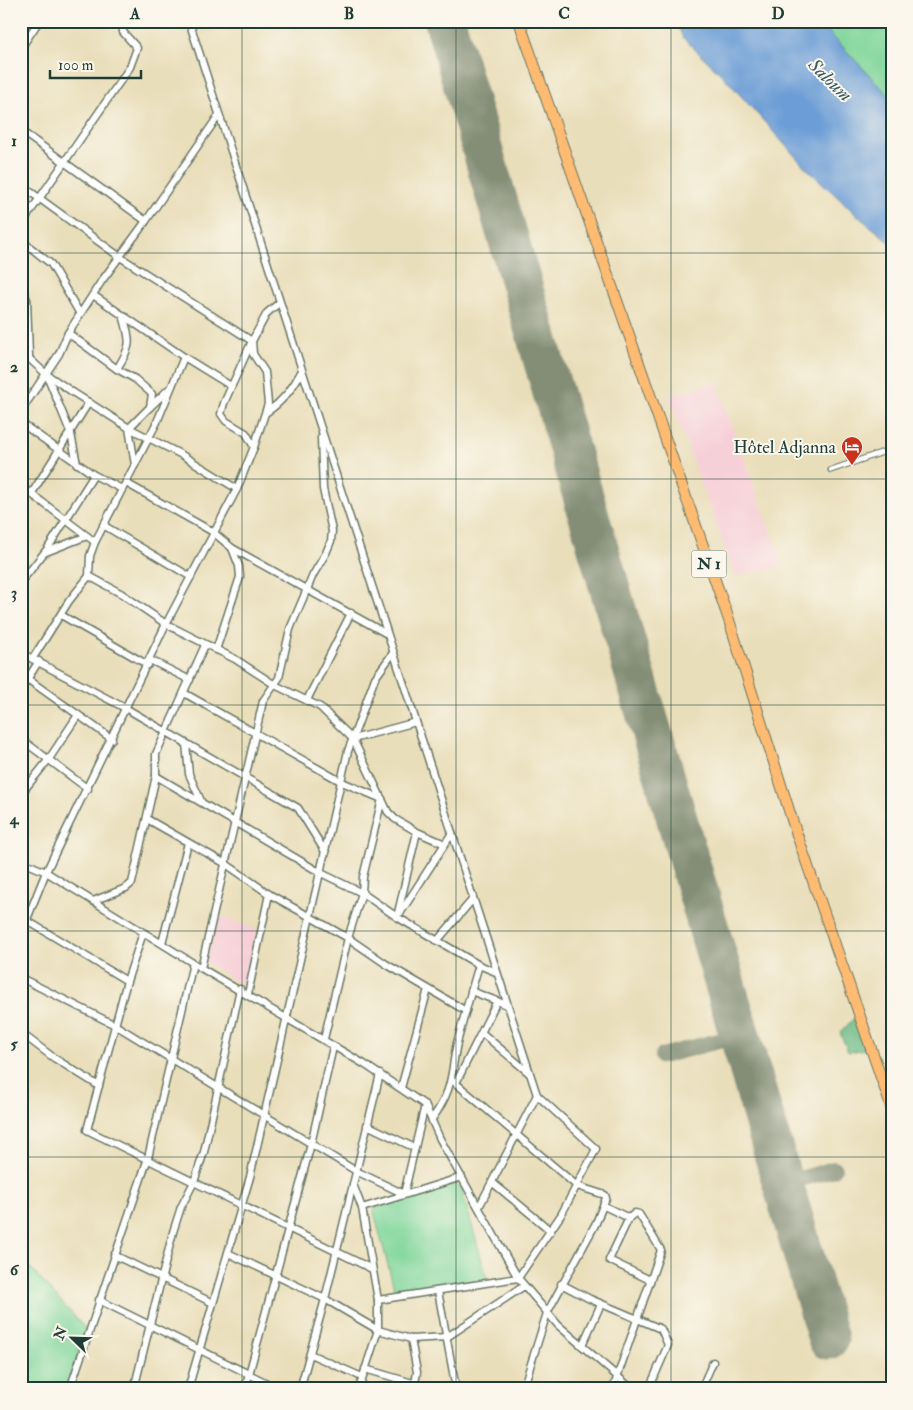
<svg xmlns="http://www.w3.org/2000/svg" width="913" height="1410" font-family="'IM FELL Double Pica',serif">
  <rect width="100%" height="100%" fill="#fbf7ec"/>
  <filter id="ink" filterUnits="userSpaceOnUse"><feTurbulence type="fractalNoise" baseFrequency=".02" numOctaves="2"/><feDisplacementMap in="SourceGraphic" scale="10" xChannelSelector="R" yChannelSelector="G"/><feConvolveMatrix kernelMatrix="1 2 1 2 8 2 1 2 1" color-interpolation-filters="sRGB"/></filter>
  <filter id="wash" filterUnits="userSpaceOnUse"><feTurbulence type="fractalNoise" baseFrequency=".0096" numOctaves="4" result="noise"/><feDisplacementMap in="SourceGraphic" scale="20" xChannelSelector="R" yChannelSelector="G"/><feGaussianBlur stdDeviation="1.12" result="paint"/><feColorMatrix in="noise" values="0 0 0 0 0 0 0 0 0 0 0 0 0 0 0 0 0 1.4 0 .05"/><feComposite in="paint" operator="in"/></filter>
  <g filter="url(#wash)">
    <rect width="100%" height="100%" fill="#e9deba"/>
    <!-- built -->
    <g fill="#f6cfd8">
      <polygon points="716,382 783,566 735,576 669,396"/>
      <polygon points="217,915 257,930 244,986 206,963"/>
    </g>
    <!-- green -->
    <g fill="#7fd69a" stroke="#4f8a67">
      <polygon points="818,21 892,21 892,99"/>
      <polygon points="457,1184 461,1187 488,1282 395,1292 373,1209"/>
      <polygon points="21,1258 85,1328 68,1389 21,1389"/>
    </g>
    <!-- forest -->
    <polygon fill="#67b782" stroke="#437a5b" points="853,1019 861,1022 867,1049 848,1052 840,1033"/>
    <!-- water -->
    <polygon fill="#6c9dd6" stroke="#466d85" points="676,21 818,21 892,99 892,244 859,217 804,166 723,76 683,38"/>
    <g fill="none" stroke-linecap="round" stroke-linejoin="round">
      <!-- taxiway -->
      <g stroke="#848e77" stroke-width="16">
        <polyline points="662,1056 740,1035"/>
        <polyline points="783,1184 834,1169"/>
      </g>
      <!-- runway -->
      <polyline stroke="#848e77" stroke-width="41" points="445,21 828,1339"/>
    </g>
  </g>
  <g filter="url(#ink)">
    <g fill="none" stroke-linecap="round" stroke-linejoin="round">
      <!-- pedestrian casing -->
      <g stroke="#667563" stroke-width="7">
        <polyline id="pedestrian" points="831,470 892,449"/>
      </g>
      <!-- minor casing -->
      <g stroke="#667563" stroke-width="9">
        <g id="minor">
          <polyline points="189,21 537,1095 596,1149 561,1215 518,1278 378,1300"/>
          <polyline points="21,48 39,21"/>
          <polyline points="21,131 146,221"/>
          <polyline points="21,185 120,257 252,341 224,403 221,414 226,421 246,433 254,447"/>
          <polyline points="21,225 130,67 137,48 123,32 122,21"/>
          <polyline points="21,240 51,264 80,314"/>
          <polyline points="21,284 27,300"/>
          <polyline points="93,295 184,357"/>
          <polyline points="21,297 27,300 29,356"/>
          <polyline points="68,333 117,369 135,379 152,394 150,407 129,428 135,465"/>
          <polyline points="21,351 46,374 74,393 129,428 182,455 237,489"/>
          <path d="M 117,369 C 132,345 131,343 123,315"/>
          <polyline points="47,375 71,434 77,464"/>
          <polyline points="150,407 169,389"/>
          <polyline points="21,411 59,354 68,333 101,282 146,221 219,115"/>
          <path d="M 267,412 C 282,402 293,388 301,372"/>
          <polyline points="21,423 94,475 122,489"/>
          <polyline points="126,483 213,532 232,548 387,634"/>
          <polyline points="21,486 95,542"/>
          <polyline points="32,493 89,402"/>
          <polyline points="103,525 191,577"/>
          <polyline points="46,552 87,536"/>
          <polyline points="89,576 122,594 166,624 235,659 275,685 320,707 353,739 416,722"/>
          <polyline points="21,582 48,548 94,475"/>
          <polyline points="61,615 148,665"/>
          <polyline points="216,650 240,577 239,566 232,548"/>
          <polyline points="21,653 127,709 298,808 326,853"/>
          <polyline points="33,658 69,601 89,576 90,556 95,542 157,422 184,357 231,386"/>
          <polyline points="150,660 190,680"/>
          <polyline points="29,680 112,739"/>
          <polyline points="21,689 39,661"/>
          <polyline points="184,693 342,782 382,799"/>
          <polyline points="307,700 351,613"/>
          <polyline points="21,739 88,789"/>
          <polyline points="353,739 388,812 395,819 417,832 397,917"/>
          <polyline points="186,744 189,774 201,801"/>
          <polyline points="156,776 321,873 362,893 397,917 479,965 496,972"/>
          <polyline points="21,794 49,759 78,715"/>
          <polyline points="147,819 226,864 269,894 348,938 386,964 466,1011"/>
          <polyline points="417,832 445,844"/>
          <polyline points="21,861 46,872 201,968 364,1064 425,1105 440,1139 518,1278 558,1325 632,1389"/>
          <polyline points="93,901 126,888 132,883 156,776 156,754 205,645"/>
          <polyline points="401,912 452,833"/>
          <polyline points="26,920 127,981"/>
          <polyline points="143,933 127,981 87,1130 372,1269"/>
          <polyline points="21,934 46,872 166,624 237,489 254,447 268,404 265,372 253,354 252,341 267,313 279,303"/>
          <polyline points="437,941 473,899"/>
          <polyline points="162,943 188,843"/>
          <polyline points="201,968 263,701 279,678 290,629 313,575 326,553 331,541 332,531 323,489 321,438"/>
          <polyline points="21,978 115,1025 356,1171 404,1194 425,1105"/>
          <polyline points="471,991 507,1005"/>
          <polyline points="248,994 269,894"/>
          <polyline points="21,1033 54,1058 99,1086"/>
          <polyline points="482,1033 529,1073"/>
          <polyline points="324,1039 348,938 362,893 363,877 382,799"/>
          <polyline points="452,1080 577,1186 605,1195 606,1198 596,1223 547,1313 523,1389"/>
          <polyline points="456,1083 497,1001"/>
          <polyline points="401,1088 428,989"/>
          <path d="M 432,1119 C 454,1088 450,1077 457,1043 C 464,1017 471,991 479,965"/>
          <polyline points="367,1125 415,1148"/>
          <polyline points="493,1183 551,1231"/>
          <polyline points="353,1184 362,1208 378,1300 378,1330 359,1389"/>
          <polyline points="604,1206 629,1218 635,1213 639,1214 661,1250 613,1389"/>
          <polyline points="479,1207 537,1095"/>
          <polyline points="362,1208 462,1177"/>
          <polyline points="629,1218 609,1260 650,1280"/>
          <polyline points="228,1253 325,1299 378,1330 411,1339 447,1337 524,1286"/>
          <polyline points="114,1255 213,1303"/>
          <polyline points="561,1284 590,1299 661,1329 668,1345 649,1389"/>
          <polyline points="438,1291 456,1389"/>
          <polyline points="99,1300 279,1389"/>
          <polyline points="411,1339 417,1372 414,1389"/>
          <polyline points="582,1346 601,1304"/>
          <polyline points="310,1354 362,1377"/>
          <polyline points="365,1369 416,1384"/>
          <polyline points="70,1389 148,1158 193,963"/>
          <polyline points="134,1389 173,1232 181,1207 194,1182 204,1152 240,989"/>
          <polyline points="188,1389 250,1177 348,751 375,678 393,653"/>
          <polyline points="245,1389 311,1144 333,1047"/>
          <polyline points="300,1389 325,1299 380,1074"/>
          <polyline points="701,1389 713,1362"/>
        </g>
      </g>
      <!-- trunk casing -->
      <g stroke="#667563" stroke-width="12">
        <polyline id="trunk" points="519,21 729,620 794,826 892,1109"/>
      </g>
      <!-- pedestrian -->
      <use href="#pedestrian" stroke="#fff" stroke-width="4.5"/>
      <!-- minor -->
      <use href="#minor" stroke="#fff" stroke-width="6"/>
      <!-- trunk -->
      <use href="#trunk" stroke="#ffbb71" stroke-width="10"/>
    </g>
  </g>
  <!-- grid -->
  <path fill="none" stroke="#1f3d34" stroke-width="1" stroke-opacity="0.55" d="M 242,21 L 242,1389M 456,21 L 456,1389M 671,21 L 671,1389M 21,253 L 892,253M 21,479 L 892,479M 21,705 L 892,705M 21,931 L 892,931M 21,1157 L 892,1157"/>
  <!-- icons -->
  <defs>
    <g id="hotel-pin" transform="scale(1.125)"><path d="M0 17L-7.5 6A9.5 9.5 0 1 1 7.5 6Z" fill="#c8321e" stroke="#fbf7ec"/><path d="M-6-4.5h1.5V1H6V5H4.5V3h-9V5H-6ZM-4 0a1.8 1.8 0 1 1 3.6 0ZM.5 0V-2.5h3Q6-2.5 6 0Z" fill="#fff"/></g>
  </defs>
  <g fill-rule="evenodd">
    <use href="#hotel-pin" x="852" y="447"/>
  </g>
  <g text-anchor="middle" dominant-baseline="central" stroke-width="4" stroke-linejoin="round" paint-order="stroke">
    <!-- shield labels -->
    <rect fill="#fbf7ec" stroke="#61756b" stroke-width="1" x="691.5" y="550.5" width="35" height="27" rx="4"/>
    <g font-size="16" font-weight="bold" fill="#1f3d34">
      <text x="709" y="564">N 1</text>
    </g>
    <!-- poi labels -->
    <g font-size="18" fill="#1f3d34" stroke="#fbf7ec" text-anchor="end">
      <text x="836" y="447">Hôtel Adjanna</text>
    </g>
    <!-- water labels -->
    <g font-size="19" font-style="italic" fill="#365a65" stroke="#fbf7ec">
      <text transform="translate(830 80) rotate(44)">Saloum</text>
    </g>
  </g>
  <!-- margin -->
  <rect width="913" height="1410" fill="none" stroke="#fbf7ec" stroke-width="55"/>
  <!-- north arrow -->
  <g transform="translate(72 1338) rotate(293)" stroke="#fbf7ec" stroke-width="4" paint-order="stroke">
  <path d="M0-4L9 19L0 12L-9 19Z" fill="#1f3d34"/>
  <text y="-8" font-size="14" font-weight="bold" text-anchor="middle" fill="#1f3d34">N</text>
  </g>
  <!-- scale -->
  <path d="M50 70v8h91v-8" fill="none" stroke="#1f3d34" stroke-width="2.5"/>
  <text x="58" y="70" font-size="15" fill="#1f3d34" stroke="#fbf7ec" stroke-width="4" paint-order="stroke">100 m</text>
  <rect x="28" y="28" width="858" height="1354" fill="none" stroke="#1f3d34" stroke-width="2"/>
  <g font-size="16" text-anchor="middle" font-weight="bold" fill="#1f3d34">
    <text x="135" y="19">A</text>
    <text x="349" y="19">B</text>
    <text x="564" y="19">C</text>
    <text x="778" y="19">D</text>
    <text x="14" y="146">1</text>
    <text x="14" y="372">2</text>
    <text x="14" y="598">3</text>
    <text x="14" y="824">4</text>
    <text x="14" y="1049">5</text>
    <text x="14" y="1275">6</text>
  </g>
</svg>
